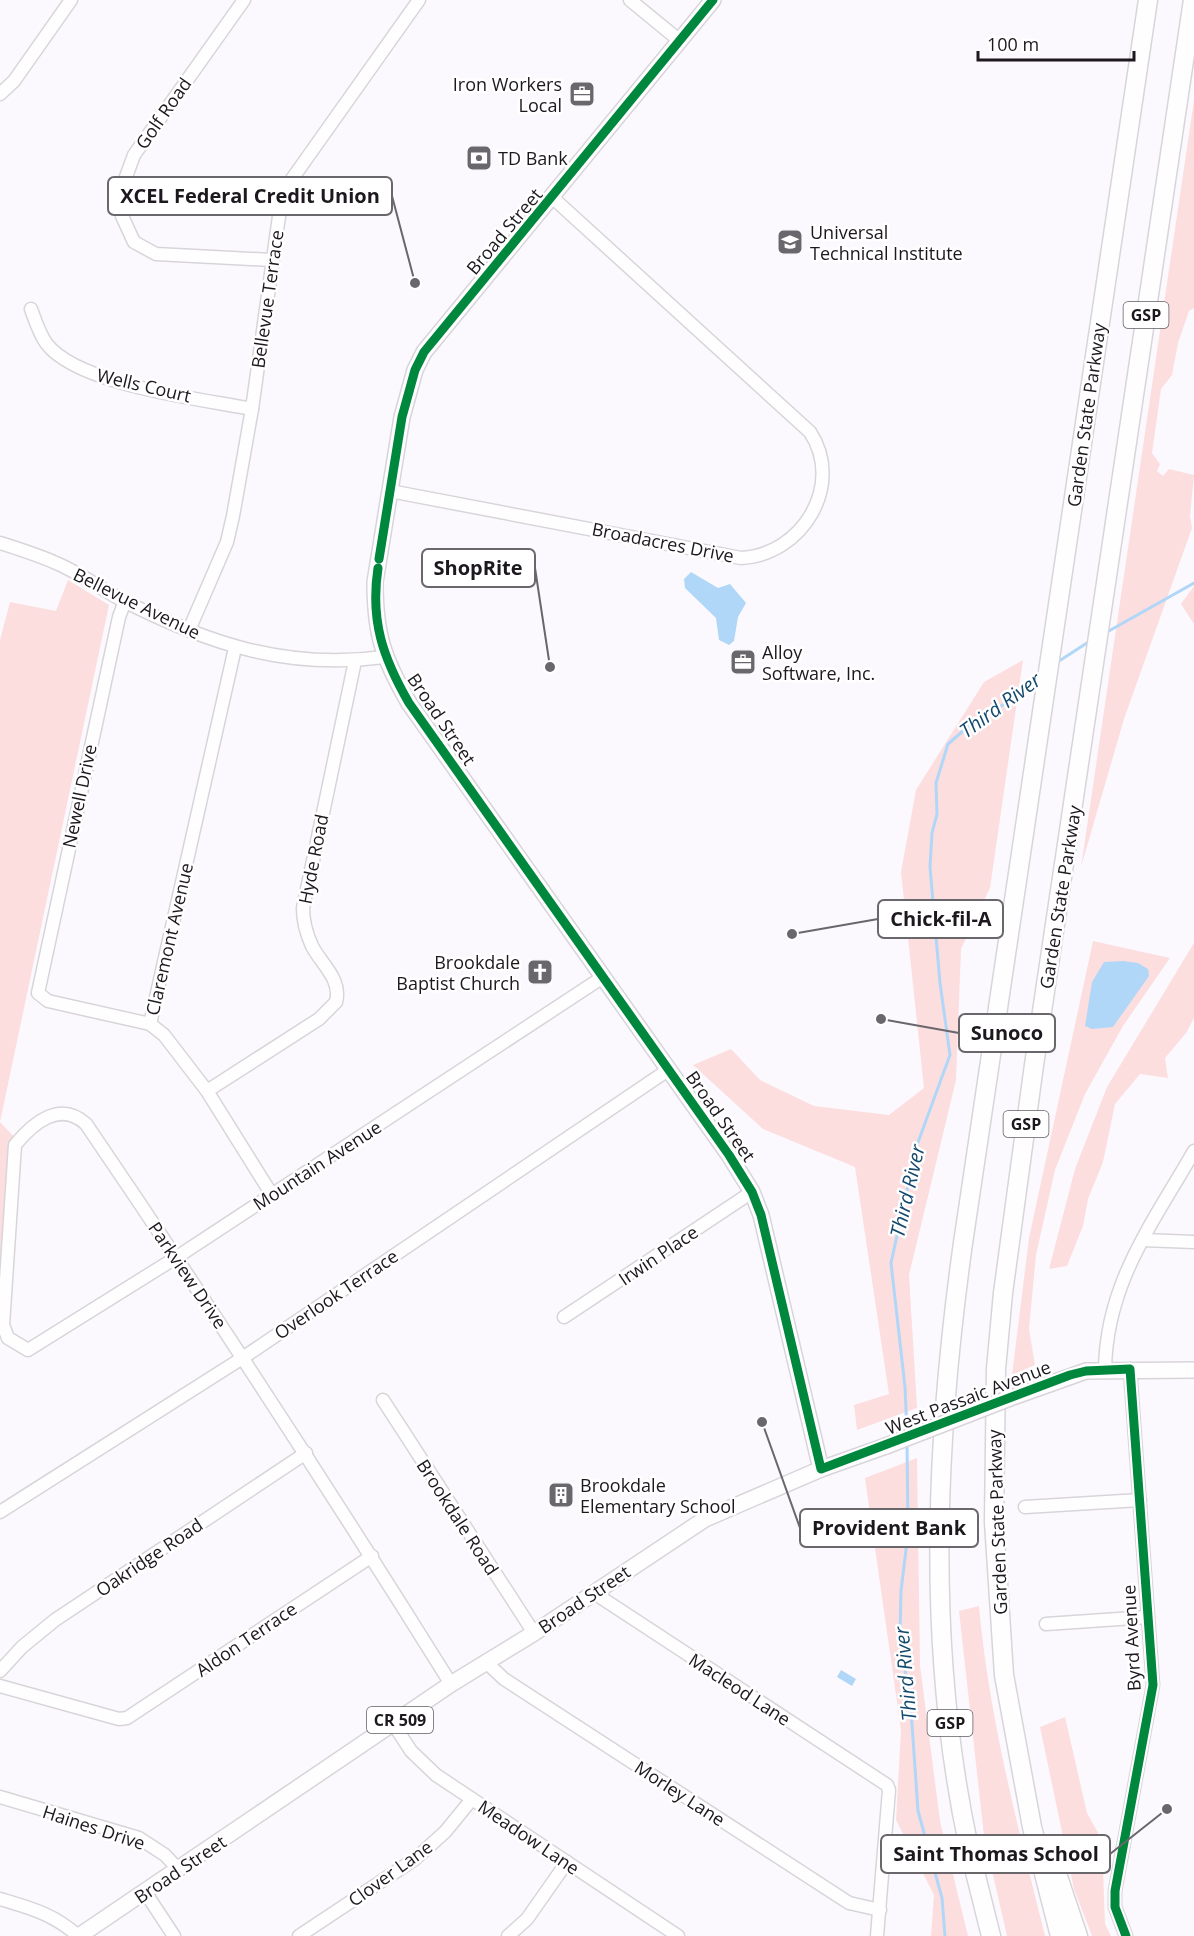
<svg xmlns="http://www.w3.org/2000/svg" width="1194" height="1936" font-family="'Open Sans',sans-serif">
  <rect width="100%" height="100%" fill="#fcf9fe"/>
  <!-- green -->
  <g fill="#fcdedf">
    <polygon points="1194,100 1194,308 1189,311 1178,343 1172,375 1161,389 1152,453 1160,464 1157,471 1163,476 1169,469 1194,475 1190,516 1192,528 1124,719 1081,867"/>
    <polygon points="68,580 109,605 0,1122 20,1143 0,1304 0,640 10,602 56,611"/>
    <polygon points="1194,586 1194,624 1181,604"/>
    <polygon points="1023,660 990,888 961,949 956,1080 909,1275 917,1408 857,1430 854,1405 889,1394 855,1167 763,1129 693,1065 731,1049 760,1080 814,1106 889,1115 924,1088 901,872 916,790 984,682"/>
    <polygon points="1093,941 1170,958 1123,1026 1085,1094 1055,1170 1036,1255 1029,1329 1035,1365 1012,1375 1029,1238"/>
    <polygon points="1194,943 1194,1018 1186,1033 1165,1058 1168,1078 1140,1074 1115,1104 1103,1162 1088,1199 1083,1226 1067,1266 1049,1269 1075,1169 1107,1087"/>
    <polygon points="917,1458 920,1665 940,1821 968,1936 931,1936 934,1895 896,1820 901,1730 865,1478"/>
    <path d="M 979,1606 C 989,1718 1018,1827 1045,1936 L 1007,1936 L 984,1836 L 959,1611 Z"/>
    <polygon points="1065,1717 1087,1813 1102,1840 1105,1924 1111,1936 1092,1936 1074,1889 1040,1727"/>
  </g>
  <!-- water -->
  <g fill="#b0d7f8">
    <polygon points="691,572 718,588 730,584 746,603 738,617 734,641 729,645 719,640 716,618 685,588 684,579"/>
    <polygon points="1123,961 1138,963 1148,969 1149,976 1113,1027 1092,1029 1085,1026 1092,982 1104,962"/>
    <polygon points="841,1670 856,1679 852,1686 837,1677"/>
  </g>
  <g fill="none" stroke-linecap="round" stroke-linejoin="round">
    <!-- stream -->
    <g stroke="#b0d7f8" stroke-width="3">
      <polyline points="1107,632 1194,583"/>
      <polyline points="1056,663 1090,641"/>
      <polyline points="907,1433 905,1387 891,1263 917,1145 950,1055 940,983 930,867 932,833 937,814 936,783 948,744 970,725 1006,703 1041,675"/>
      <polyline points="907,1442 908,1533 901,1591 900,1636 911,1710 918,1811 942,1898 945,1936"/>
    </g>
    <!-- minor casing -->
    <g stroke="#d8d5da" stroke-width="15">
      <g id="minor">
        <polyline points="244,0 134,155 123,185 122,216 134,242 156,254 271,260"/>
        <polyline points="630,0 680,41"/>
        <polyline points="0,94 14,81 71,0"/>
        <path d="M 31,309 C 35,320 39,333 46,343 C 77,385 201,399 252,409"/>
        <path d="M 390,491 L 741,558 C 802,555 845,485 810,432 L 553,198"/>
        <path d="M 0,543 C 19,549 38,555 56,563 C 80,573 101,589 124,601 C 209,644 288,670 384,657"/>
        <polyline points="125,601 119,617 38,993 48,1001 150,1024 164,1035 207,1091 272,1195"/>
        <polyline points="189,630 227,542 233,516 252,409 281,202 292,179 419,0"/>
        <polyline points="150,1024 235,648"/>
        <path d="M 207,1091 L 319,1019 L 336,1002 C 342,979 321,964 312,946 C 306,933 303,921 303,908 L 355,661"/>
        <polyline points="1143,1240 1194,1242"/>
        <polyline points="564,1317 752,1192"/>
        <path d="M 1105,1370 C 1106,1283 1153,1223 1194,1151"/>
        <polyline points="383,1400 534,1633"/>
        <polyline points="1025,1507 1140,1500"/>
        <polyline points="0,1512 244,1357 668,1070"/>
        <polyline points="594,1593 887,1785 889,1790 877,1936"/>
        <polyline points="1046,1624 1148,1617"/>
        <polyline points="487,1663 504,1679 849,1903 880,1910"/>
        <polyline points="0,1671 22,1647 55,1620 306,1453"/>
        <path d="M 451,1684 C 333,1495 212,1309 86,1124 C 60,1100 33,1123 15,1145 L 3,1325 L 8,1338 L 28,1350 L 177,1257 L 603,977"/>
        <polyline points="0,1686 119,1719 127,1718 372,1556"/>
        <polyline points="394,1725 411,1751 436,1775 678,1936"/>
        <polyline points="0,1797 139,1838 165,1855 179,1870"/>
        <polyline points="145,1892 174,1936"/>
        <path d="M 0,1899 C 30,1908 54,1914 78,1936"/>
        <polyline points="299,1936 415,1859 445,1832 472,1799"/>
        <polyline points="508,1936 527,1919 567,1862"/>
        <polyline points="1126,1936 1115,1907 1115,1891 1153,1685 1130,1369"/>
      </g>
    </g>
    <!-- major casing -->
    <g stroke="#d8d5da" stroke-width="18">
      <g id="major">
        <path d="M 713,0 L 424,352 L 415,370 L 402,417 L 375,582 C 375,634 383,658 409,703 L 729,1155 L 752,1192 L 761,1215 L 821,1469"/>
        <polyline points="1010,1398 1086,1371 1194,1370"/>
        <polyline points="79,1936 451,1684 534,1633 705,1519 821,1469 886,1446"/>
      </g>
    </g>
    <!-- highway casing -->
    <g stroke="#d8d5da" stroke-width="21">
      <g id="highway">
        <polyline points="1048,1847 1078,1936"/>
        <path d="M 991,1936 C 984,1907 976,1877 969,1848 C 926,1650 935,1443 963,1243 L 1148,0"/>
        <polyline points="1060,1936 1032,1827 1004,1675 994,1522 996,1369 1003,1293 1034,1065 1193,0"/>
      </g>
    </g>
    <!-- minor -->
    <use href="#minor" stroke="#fffeff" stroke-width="12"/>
    <!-- major -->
    <use href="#major" stroke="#fffeff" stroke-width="15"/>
    <!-- highway -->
    <use href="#highway" stroke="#fffeff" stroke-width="18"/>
    <!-- major-bridge casing -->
    <g stroke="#d8d5da" stroke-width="18" stroke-linecap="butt">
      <polyline id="major-bridge" points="886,1446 1010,1398"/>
    </g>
    <!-- major-bridge -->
    <use href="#major-bridge" stroke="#fffeff" stroke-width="15"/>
    <!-- cycleway casing -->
    <g stroke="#fff" stroke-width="13">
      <g id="cycleway">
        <polyline points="379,559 402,417 415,370 424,352 713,0"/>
        <path d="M 378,568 C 370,621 383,658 409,703 L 729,1155 L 752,1192 L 761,1215 L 821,1469 L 1070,1375 L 1086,1371 L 1130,1369 L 1153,1685 L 1115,1891 L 1115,1907 L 1126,1936"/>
      </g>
    </g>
    <!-- cycleway -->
    <use href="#cycleway" stroke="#00873e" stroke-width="9"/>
  </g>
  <!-- icons -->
  <defs>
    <g id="office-square" transform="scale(1.35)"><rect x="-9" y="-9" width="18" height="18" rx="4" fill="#6a676c" stroke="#fff"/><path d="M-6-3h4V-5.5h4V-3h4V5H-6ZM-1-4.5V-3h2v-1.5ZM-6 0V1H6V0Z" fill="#fff"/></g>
    <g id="bank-square" transform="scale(1.35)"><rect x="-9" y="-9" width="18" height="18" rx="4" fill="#6a676c" stroke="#fff"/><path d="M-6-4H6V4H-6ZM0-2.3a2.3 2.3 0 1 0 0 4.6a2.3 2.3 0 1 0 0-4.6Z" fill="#fff"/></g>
    <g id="university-square" transform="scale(1.35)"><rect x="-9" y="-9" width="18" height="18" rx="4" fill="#6a676c" stroke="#fff"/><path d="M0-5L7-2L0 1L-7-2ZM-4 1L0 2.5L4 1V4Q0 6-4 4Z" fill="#fff"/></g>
    <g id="church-square" transform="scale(1.35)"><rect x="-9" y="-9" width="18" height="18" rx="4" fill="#6a676c" stroke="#fff"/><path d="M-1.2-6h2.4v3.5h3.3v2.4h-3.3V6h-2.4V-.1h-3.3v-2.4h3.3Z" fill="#fff"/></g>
    <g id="building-square" transform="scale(1.35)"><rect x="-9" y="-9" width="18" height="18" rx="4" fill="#6a676c" stroke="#fff"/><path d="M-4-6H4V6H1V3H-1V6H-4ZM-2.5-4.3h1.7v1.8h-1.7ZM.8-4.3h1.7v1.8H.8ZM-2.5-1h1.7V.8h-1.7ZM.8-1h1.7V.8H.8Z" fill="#fff"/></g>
  </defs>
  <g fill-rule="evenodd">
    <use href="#office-square" x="582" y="94"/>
    <use href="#bank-square" x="479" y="158"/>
    <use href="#university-square" x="790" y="242"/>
    <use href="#office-square" x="743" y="662"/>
    <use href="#church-square" x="540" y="972"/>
    <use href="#building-square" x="561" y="1495"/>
  </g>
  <g text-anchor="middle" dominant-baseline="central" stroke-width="5" stroke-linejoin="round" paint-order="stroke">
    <!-- shield labels -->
    <g fill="#fff" stroke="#605d62" stroke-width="1.5">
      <rect x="1123.5" y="302" width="45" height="26" rx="4.5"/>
      <rect x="1003.5" y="1111" width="45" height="26" rx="4.5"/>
      <rect x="367" y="1707" width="66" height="26" rx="4.5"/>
      <rect x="927.5" y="1710" width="45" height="26" rx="4.5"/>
    </g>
    <g font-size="16" font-weight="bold" fill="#1c181e">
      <text x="1146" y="315">GSP</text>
      <text x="1026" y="1124">GSP</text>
      <text x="400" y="1720">CR 509</text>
      <text x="950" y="1723">GSP</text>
    </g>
    <!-- poi labels -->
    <g font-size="18" fill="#1c181e" stroke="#fff" text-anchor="start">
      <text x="562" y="84" text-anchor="end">Iron Workers<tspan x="562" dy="21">Local</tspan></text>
      <text x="498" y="158">TD Bank</text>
      <text x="810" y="232">Universal<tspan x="810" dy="21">Technical Institute</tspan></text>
      <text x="762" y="652">Alloy<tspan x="762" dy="21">Software, Inc.</tspan></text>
      <text x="520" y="962" text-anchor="end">Brookdale<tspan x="520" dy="21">Baptist Church</tspan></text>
      <text x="580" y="1485">Brookdale<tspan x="580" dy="21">Elementary School</tspan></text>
    </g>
    <!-- street labels -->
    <g font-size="18" fill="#1c181e" stroke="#fff">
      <text transform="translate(163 113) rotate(-55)">Golf Road</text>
      <text transform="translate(504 231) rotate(-50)">Broad Street</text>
      <text transform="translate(267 299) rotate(-82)">Bellevue Terrace</text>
      <text transform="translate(144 385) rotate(13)">Wells Court</text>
      <text transform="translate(1086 415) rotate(-82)">Garden State Parkway</text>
      <text transform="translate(663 542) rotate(11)">Broadacres Drive</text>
      <text transform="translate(137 603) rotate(26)">Bellevue Avenue</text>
      <text transform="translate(442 719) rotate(56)">Broad Street</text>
      <text transform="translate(79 796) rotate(-78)">Newell Drive</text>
      <text transform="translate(313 859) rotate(-79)">Hyde Road</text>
      <text transform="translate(1060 897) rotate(-81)">Garden State Parkway</text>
      <text transform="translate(169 939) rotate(-77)">Claremont Avenue</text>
      <text transform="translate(721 1116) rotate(55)">Broad Street</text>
      <text transform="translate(317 1165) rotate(-33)">Mountain Avenue</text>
      <text transform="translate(658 1255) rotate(-34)">Irwin Place</text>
      <text transform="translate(188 1275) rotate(56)">Parkview Drive</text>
      <text transform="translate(336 1294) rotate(-34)">Overlook Terrace</text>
      <text transform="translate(968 1397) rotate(-21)">West Passaic Avenue</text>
      <text transform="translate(458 1517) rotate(57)">Brookdale Road</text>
      <text transform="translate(997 1522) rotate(-92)">Garden State Parkway</text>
      <text transform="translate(149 1557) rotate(-34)">Oakridge Road</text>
      <text transform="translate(584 1599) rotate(-34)">Broad Street</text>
      <text transform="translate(1131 1638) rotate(-93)">Byrd Avenue</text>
      <text transform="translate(246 1639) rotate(-34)">Aldon Terrace</text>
      <text transform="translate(740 1689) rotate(33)">Macleod Lane</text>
      <text transform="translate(680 1793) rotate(33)">Morley Lane</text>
      <text transform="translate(94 1827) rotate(18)">Haines Drive</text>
      <text transform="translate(529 1837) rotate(34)">Meadow Lane</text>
      <text transform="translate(180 1869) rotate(-34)">Broad Street</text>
      <text transform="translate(390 1873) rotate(-36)">Clover Lane</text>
    </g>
    <!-- water labels -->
    <g font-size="20" font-style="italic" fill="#14496e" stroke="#fff">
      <text transform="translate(1000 705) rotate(-36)">Third River</text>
      <text transform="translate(907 1191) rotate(-77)">Third River</text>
      <text transform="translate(905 1674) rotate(-95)">Third River</text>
    </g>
  </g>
  <!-- callouts -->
  <path fill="none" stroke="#6a676c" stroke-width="2" d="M415 283L392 196M550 667L535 568M792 934L878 919M881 1019L959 1033M762 1422L800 1528M1167 1809L1110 1854"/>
  <g fill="#6a676c" stroke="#fff" stroke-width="2">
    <circle cx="415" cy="283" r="6"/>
    <circle cx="550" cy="667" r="6"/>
    <circle cx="792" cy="934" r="6"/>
    <circle cx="881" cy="1019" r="6"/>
    <circle cx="762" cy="1422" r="6"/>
    <circle cx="1167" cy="1809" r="6"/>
  </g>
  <g fill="#fff" stroke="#6a676c" stroke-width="2">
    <rect x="108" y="177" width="284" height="38" rx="6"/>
    <rect x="422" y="549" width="113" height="38" rx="6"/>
    <rect x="878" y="900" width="125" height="38" rx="6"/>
    <rect x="959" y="1014" width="96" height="38" rx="6"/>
    <rect x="800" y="1509" width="178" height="38" rx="6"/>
    <rect x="881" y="1835" width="229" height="38" rx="6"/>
  </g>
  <g font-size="20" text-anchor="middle" font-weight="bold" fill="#1c181e">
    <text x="250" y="203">XCEL Federal Credit Union</text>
    <text x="478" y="575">ShopRite</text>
    <text x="941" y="926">Chick-fil-A</text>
    <text x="1007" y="1040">Sunoco</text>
    <text x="889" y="1535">Provident Bank</text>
    <text x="996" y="1861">Saint Thomas School</text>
  </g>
  <!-- scale -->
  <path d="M978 51v9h156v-9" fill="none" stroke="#1c181e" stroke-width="3"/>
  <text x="987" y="51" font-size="18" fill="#1c181e" stroke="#ffffff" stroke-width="4.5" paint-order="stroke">100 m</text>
</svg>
